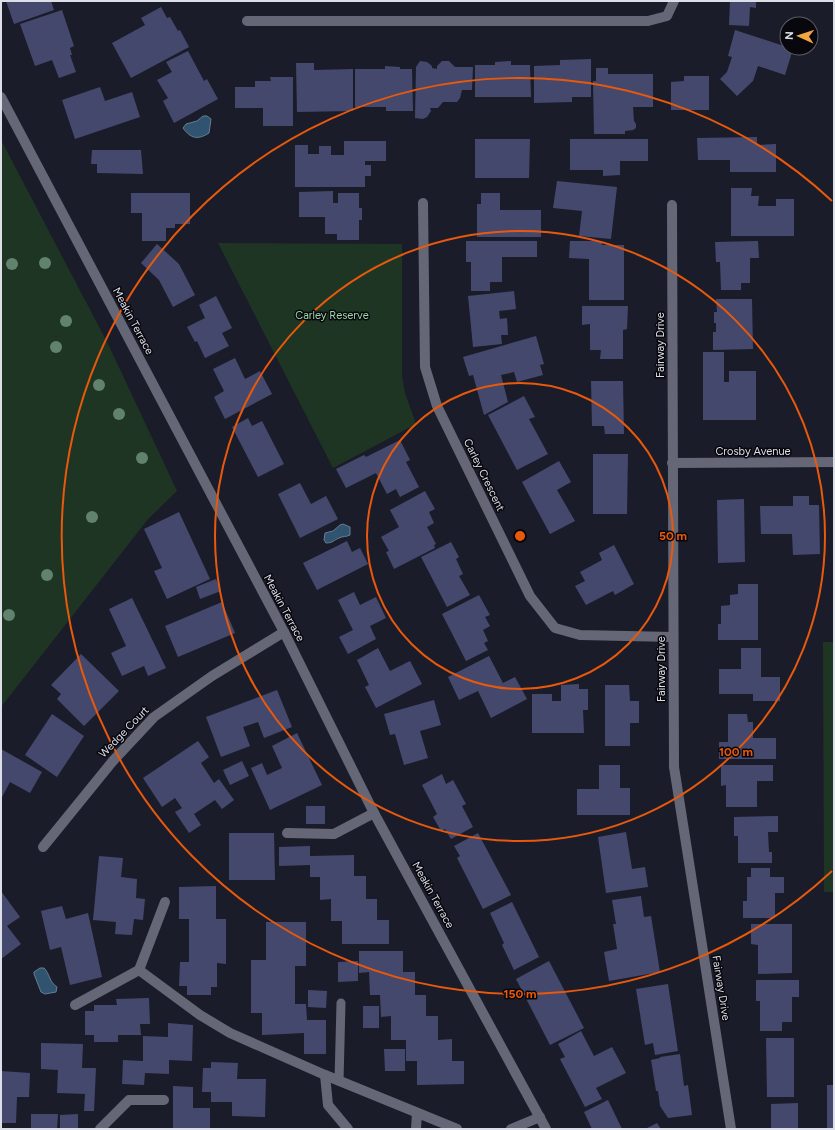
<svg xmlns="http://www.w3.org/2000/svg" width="835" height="1130" font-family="Figtree,sans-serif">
  <rect width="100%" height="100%" fill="#1b1c2a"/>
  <!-- green -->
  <g fill="#1f3523">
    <polygon points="1,140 108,344 177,491 148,519 1,707"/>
    <polygon points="218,243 402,244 402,376 405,393 416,424 333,468"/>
    <polygon points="823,642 834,642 834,892 824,892"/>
  </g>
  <!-- water -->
  <g fill="#30546f" stroke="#647e93">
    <path d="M 203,116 L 207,116 L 211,119 L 209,133 C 198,140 191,139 183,128 L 186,124 L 197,121 Z"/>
    <path d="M 343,524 L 350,527 L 350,535 C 346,537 343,536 339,538 C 334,540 333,543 326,543 L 324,540 L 325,533 L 333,531 L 340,525 Z"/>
    <path d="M 40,968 L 44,968 C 50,974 49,982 57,987 L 56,992 L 45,994 L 41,992 L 34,974 L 34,972 Z"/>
  </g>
  <!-- building -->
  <g fill="#44486d">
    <polygon points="6,1 51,1 54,10 14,24"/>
    <polygon points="730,1 756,1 756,8 750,7 749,26 729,25"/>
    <polygon points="161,7 167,18 170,17 178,31 180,30 189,47 131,78 112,43 145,25 141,18"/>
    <polygon points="62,10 74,46 70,48 72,55 70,55 76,72 59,78 52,60 35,66 20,24"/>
    <polygon points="735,30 787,47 787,48 793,49 785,75 758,66 753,81 737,96 720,79 727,72 732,57 728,56"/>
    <polygon points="188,51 204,81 207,79 218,99 174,123 163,101 168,98 157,80 172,72 166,62"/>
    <polygon points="591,59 591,97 572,97 572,102 534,103 534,66 560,65 560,60"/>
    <polygon points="420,61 427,62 432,66 432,68 437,69 437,66 442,61 449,61 455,67 473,67 472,90 462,90 460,98 457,102 443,102 438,108 430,108 431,111 427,117 423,119 415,118 416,67"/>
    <polygon points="511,61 511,65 530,65 531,97 475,97 475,65 495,65 495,62"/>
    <polygon points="296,63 314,63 314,70 353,69 353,111 297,112"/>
    <polygon points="385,66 400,67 400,69 412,69 413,111 386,111 386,107 355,107 355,69 385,69"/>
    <polygon points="596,68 608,68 608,74 653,74 653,107 633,107 634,121 636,124 636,128 633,130 625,131 625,134 594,134 593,81 596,81"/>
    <polygon points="684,76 709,76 709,110 671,110 671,82 684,81"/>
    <polygon points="270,77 293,77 293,126 263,126 263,108 235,108 235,87 255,87 255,81 271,81"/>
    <polygon points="100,87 105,101 132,92 140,117 75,139 62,100"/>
    <polygon points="757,137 757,145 776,144 776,172 730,172 730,160 698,160 697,138"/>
    <polygon points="475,139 530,139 529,178 475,178"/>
    <polygon points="570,139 648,139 648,161 620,161 620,175 603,176 603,170 570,170"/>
    <polygon points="344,141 386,141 386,161 365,161 365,165 371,165 371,176 365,176 365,187 295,187 295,145 308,145 308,154 319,154 319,146 331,146 331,155 344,155"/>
    <polygon points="92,150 141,150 143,174 97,173 97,164 91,164"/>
    <polygon points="557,181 617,187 611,239 579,236 582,211 553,208"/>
    <polygon points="731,188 752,188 751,196 759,196 758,206 776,206 776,199 794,199 794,236 731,236"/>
    <polygon points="333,191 333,203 338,203 338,193 359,193 359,208 362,208 362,220 359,220 359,240 337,240 337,234 325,234 325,217 299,217 299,192"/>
    <polygon points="131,193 190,193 190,224 175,224 175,228 166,228 166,241 142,241 142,213 131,213"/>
    <polygon points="481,193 500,193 500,210 541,210 541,237 477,237 477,204 481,204"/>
    <polygon points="466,241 537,241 537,257 502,257 502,282 490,282 490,291 471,291 471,262 466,262"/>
    <polygon points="570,241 602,241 602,245 624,245 624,300 589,300 589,259 569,258"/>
    <polygon points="758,241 759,258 750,258 750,283 741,283 741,290 721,290 720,262 716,262 715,242"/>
    <polygon points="157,244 179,264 195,295 173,307 159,280 141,263"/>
    <polygon points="514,291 516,309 499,311 500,319 507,318 508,335 501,335 502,344 473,347 468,296"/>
    <polygon points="216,296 232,328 222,333 229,346 205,358 197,341 195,342 187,327 205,318 199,305"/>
    <polygon points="716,299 752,299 753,349 713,350 713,332 716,332 716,323 714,323 714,312 717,312"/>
    <polygon points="582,306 628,306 627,329 623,330 623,359 600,359 601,350 590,350 590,324 582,325"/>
    <polygon points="536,336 544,364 540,365 543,375 517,382 514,372 501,375 508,402 484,415 473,375 469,376 463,357"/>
    <polygon points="703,352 724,352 724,382 729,382 729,371 756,371 756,420 703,420"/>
    <polygon points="235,358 245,379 260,371 272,394 225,419 214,397 224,391 213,369"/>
    <polygon points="591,381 623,381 624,434 605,434 604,426 592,426"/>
    <polygon points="524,396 535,417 529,419 548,454 517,470 488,415"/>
    <polygon points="248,418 252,426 262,421 284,464 258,477 232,427"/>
    <polygon points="400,440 410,460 406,462 419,487 400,497 396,489 387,494 376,473 346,488 336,469 364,455 366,457"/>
    <polygon points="593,454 628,454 627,514 593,514"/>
    <polygon points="559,461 571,482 557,490 575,521 550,534 522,482"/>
    <polygon points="300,483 311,504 326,496 338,519 300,538 278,494"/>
    <polygon points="425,491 435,509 429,512 434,523 427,527 436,544 434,545 435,548 394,569 386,552 389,551 381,537 399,527 390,510"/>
    <polygon points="793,496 809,496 809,505 819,505 820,554 793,555 792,534 761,534 760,506 793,506"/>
    <polygon points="744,499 745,562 718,563 717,500"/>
    <polygon points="179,512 210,579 167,599 154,571 162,568 144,529"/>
    <polygon points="347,541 352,552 360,548 368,564 317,590 303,563"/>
    <polygon points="451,542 459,557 456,559 463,574 459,576 470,595 447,607 421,557"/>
    <polygon points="614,545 634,584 615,595 613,591 586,605 575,586 585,581 580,572 602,560 599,553"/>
    <polygon points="216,579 221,591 200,599 196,587"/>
    <polygon points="738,584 758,584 758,640 718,640 718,624 721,624 721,606 730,605 730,595 738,594"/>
    <polygon points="354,592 360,605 376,597 386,618 370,626 376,639 348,654 339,637 353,630 338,600"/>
    <polygon points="479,595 490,615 485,617 490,626 483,630 488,641 484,643 488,650 466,661 442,614"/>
    <polygon points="132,598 166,668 148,676 144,666 122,676 111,653 126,646 109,609"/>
    <polygon points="222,602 235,633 178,657 165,626"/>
    <polygon points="378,648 390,671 410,661 422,684 376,708 365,687 369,685 357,660"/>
    <polygon points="741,648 761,648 761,677 780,677 780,701 753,701 753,694 719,694 719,669 741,669"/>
    <polygon points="81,654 119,691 84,726 57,699 61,694 51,685"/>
    <polygon points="489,656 503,683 515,677 527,699 491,718 478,691 459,700 448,677"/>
    <polygon points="579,684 579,689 588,689 588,710 583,710 584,733 532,733 532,694 552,694 552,701 561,701 561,685"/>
    <polygon points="605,685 629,685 630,701 639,701 639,723 630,723 630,746 605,746"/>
    <polygon points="277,690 292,727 264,738 258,722 243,727 250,746 221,757 206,717"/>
    <polygon points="434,700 441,725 420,731 428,758 404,765 395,734 390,735 384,714"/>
    <polygon points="52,714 84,736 57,777 25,755"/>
    <polygon points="728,714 747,714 748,722 753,722 753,738 776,738 776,759 719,759 719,742 728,742"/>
    <polygon points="297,733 322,785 270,810 251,768 262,763 267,775 282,768 272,746"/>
    <polygon points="198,741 209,757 201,763 214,783 219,779 234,800 222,809 215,800 194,814 201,825 189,833 175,812 182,808 175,798 162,807 143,778"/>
    <polygon points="1,749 42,772 30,793 10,782 1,799"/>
    <polygon points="242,761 249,776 230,785 223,770"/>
    <polygon points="599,765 620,765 620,788 630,788 630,815 577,815 577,789 599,789"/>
    <polygon points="721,765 773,765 773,781 757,781 757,807 726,807 726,785 721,786"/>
    <polygon points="442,774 446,784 453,780 466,804 462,806 473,827 451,839 445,829 441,831 433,817 437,814 422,785"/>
    <rect x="306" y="806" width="19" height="18"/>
    <polygon points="778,816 778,832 768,832 769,852 772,852 772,863 738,863 738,836 734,836 734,817"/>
    <polygon points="626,832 632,869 645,867 648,887 606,893 598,837"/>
    <polygon points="229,833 274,833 275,880 229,880"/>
    <polygon points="478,833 511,895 483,909 457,858 460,856 454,846"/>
    <polygon points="310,846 310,856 354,855 354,876 366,876 366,899 377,899 377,920 389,920 389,944 342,944 342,921 331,921 331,899 320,900 320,877 310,877 310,865 279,866 279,847"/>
    <polygon points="99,856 123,858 121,877 137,879 136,898 145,899 143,920 134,919 132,935 115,934 116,922 93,920"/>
    <polygon points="751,868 770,868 770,877 784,877 784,893 775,893 775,918 743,918 743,901 747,901 747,877 751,877"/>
    <polygon points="216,886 216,919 226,919 226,964 217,963 217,987 211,987 211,995 187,995 187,986 179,986 180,962 189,962 189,919 179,919 179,887"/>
    <polygon points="1,891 20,917 7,926 21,944 1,959"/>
    <polygon points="641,896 644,917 651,916 660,972 609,981 604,952 617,949 613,924 616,924 612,900"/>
    <polygon points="512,902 539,957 514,970 502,945 504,943 490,913"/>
    <polygon points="62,906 66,919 88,913 102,977 70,985 61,947 50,950 41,911"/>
    <polygon points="266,922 306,922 306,966 295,966 295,1004 306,1004 307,1020 326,1020 326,1054 304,1054 304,1033 262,1035 262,1013 251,1013 251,960 266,960"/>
    <polygon points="751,924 792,924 792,973 758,974 758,945 751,944"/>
    <polygon points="359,951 403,951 403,972 415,972 415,995 426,995 426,1016 438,1016 438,1040 452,1039 452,1061 464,1061 464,1084 417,1085 417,1061 406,1061 406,1040 391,1040 391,1016 381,1017 380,995 370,995 369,972 359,973"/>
    <polygon points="358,961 358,981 338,982 338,962"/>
    <polygon points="549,961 584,1028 550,1045 516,979"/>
    <polygon points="756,980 799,980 799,997 792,997 792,1022 782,1022 782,1031 760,1031 760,1001 756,1001"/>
    <polygon points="668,984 678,1051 655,1055 653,1043 645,1045 636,989"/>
    <polygon points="308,990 327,991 326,1008 308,1007"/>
    <polygon points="149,998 150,1024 140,1024 141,1035 118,1035 118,1042 94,1042 94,1035 85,1035 85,1011 94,1011 94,1005 117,1005 116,999"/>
    <rect x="363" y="1006" width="16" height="22"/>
    <polygon points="168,1023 193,1025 192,1061 169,1060 169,1074 145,1073 144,1085 122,1084 123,1060 143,1061 143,1036 168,1037"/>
    <polygon points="581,1031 594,1056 612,1047 626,1073 596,1088 602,1099 585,1107 560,1059 565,1057 558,1044"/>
    <polygon points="766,1038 794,1038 794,1097 767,1097"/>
    <polygon points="41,1043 83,1044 82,1068 96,1068 94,1111 84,1111 85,1094 57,1093 58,1070 41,1069"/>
    <polygon points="384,1049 405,1049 405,1071 385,1071"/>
    <polygon points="680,1054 684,1086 688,1085 692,1115 668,1118 660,1106 658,1091 656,1091 651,1060 660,1058 660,1057"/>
    <polygon points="211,1062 238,1063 237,1079 266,1079 265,1117 232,1116 232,1102 211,1102 211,1092 202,1092 203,1068 211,1068"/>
    <polygon points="1,1071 30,1073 29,1097 17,1097 16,1123 1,1123"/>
    <rect x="827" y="1085" width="7" height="44"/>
    <polygon points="173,1086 193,1087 193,1108 210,1108 210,1129 173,1129"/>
    <polygon points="608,1100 622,1129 592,1129 584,1112"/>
    <polygon points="798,1103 798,1129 771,1129 771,1104"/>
    <polygon points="31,1114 58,1114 57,1129 31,1129"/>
    <polygon points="78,1114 78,1129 60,1129 60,1115"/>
    <polygon points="657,1123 661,1129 645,1129"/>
  </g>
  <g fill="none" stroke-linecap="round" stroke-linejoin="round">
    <!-- service -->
    <polyline stroke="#656777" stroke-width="9" points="339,1081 341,1003"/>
    <!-- minor -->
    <g stroke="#656777" stroke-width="10">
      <polyline points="247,21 648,21 667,16 674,1"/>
      <polyline points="1,97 284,632 374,813 546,1129"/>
      <polyline points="423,203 425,367 437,406 530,596 555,628 580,635 673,637"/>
      <polyline points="672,205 674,767 731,1129"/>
      <polyline points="672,463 834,462"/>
      <polyline points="287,833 334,834 374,813"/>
      <polyline points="43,847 112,762 154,717 212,676 284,632"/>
      <polyline points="139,970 200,1015 230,1033 325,1075 457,1129"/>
      <polyline points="75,1005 139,970 165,902"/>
      <polyline points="325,1075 328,1105 348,1129"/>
      <polyline points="100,1129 129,1100 164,1100"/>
      <polyline points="416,1129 417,1113"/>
      <polyline points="511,1129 540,1117"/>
    </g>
  </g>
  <!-- trees -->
  <g fill="#61826d">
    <circle cx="45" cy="263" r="6"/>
    <circle cx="12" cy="264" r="6"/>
    <circle cx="66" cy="321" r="6"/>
    <circle cx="56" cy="347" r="6"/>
    <circle cx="99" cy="385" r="6"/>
    <circle cx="119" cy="414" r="6"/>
    <circle cx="142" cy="458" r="6"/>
    <circle cx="92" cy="517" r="6"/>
    <circle cx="47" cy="575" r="6"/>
    <circle cx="9" cy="615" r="6"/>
  </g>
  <!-- distance rings -->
  <g fill="none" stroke="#e8590c" stroke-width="2">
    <circle cx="520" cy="536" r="153"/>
    <circle cx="520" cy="536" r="305"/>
    <path d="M832 871A458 458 0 1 1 832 201"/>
  </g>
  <g text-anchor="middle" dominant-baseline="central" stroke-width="3" stroke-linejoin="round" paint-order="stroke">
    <!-- park labels -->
    <g font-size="11" fill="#9bd6a4" stroke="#07070d">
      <text x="332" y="315">Carley Reserve</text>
    </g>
    <!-- street labels -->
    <g font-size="11" fill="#dddfe8" stroke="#07070d">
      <text transform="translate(133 321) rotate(62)">Meakin Terrace</text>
      <text transform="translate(660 345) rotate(-90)">Fairway Drive</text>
      <text x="753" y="451">Crosby Avenue</text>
      <text transform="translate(484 475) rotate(64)">Carley Crescent</text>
      <text transform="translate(284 608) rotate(62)">Meakin Terrace</text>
      <text transform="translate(661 669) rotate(-90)">Fairway Drive</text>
      <text transform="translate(124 732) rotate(-46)">Wedge Court</text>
      <text transform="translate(433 895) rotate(61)">Meakin Terrace</text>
      <text transform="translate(721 988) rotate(81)">Fairway Drive</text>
    </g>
  </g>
  <circle cx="520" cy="536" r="6" fill="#e8590c" stroke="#07070d" stroke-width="2"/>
  <g font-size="12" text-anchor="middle" font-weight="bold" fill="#e8590c" stroke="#07070d" stroke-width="3" stroke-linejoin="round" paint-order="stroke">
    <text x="673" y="540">50 m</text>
    <text x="736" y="756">100 m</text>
    <text x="520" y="998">150 m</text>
  </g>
  <!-- border -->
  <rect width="835" height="1130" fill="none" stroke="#dddfe8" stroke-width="4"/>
  <!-- north arrow -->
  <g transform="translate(799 36) rotate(273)"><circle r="19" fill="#07070d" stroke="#5d5d65"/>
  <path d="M0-3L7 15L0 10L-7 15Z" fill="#f3a443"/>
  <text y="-6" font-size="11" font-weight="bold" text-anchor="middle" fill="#dddfe8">N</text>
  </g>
</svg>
